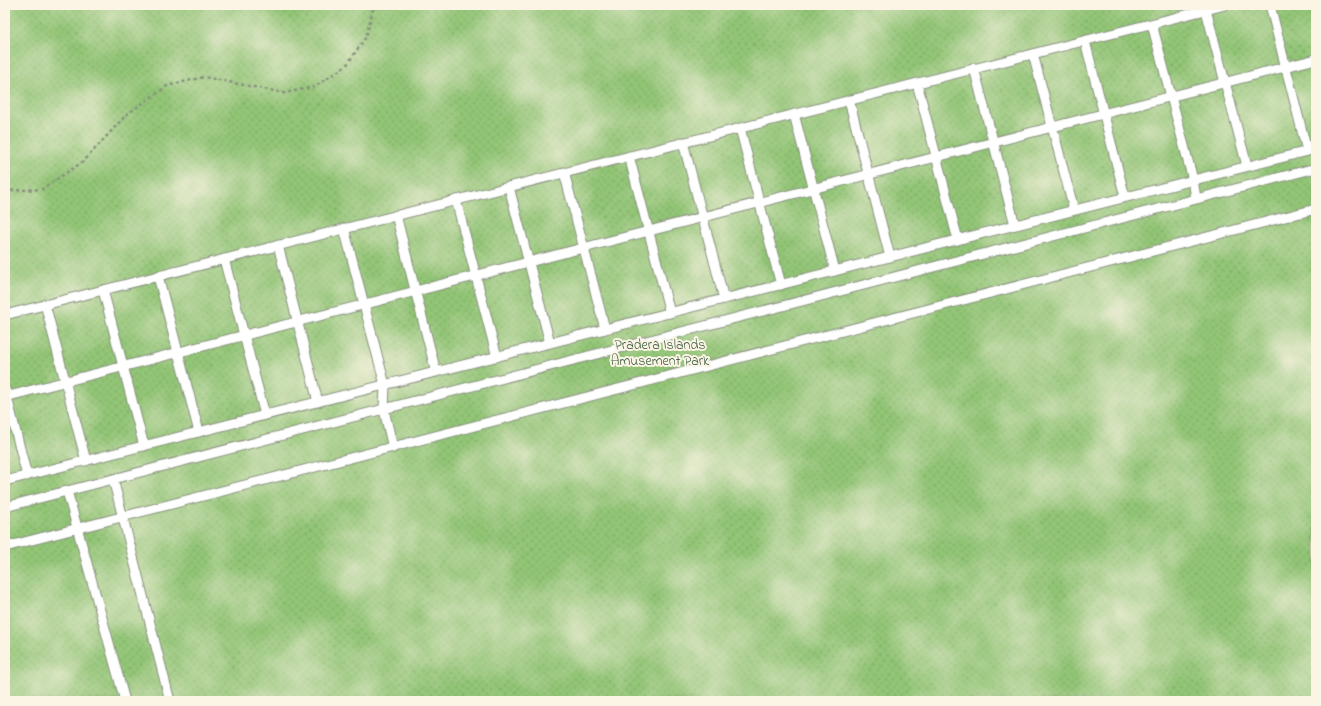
<svg xmlns="http://www.w3.org/2000/svg" width="1321" height="706" font-family="'Indie Flower',sans-serif">
  <defs>
    <pattern id="green-dots" width="8" height="8" patternUnits="userSpaceOnUse"><rect width="8" height="8" fill="#92c576"/><path d="M2 2h.1M6 6h.1" fill="none" stroke="#77a162" stroke-width="1.8" stroke-linecap="round"/></pattern>
  </defs>
  <rect width="100%" height="100%" fill="#fcf5e5"/>
  <filter id="ink" filterUnits="userSpaceOnUse"><feTurbulence type="fractalNoise" baseFrequency=".025" numOctaves="2"/><feDisplacementMap in="SourceGraphic" scale="8" xChannelSelector="R" yChannelSelector="G"/><feConvolveMatrix kernelMatrix="1 2 1 2 8 2 1 2 1" color-interpolation-filters="sRGB"/></filter>
  <filter id="wash" filterUnits="userSpaceOnUse"><feTurbulence type="fractalNoise" baseFrequency=".012" numOctaves="4" result="noise"/><feDisplacementMap in="SourceGraphic" scale="16" xChannelSelector="R" yChannelSelector="G"/><feGaussianBlur stdDeviation="0.9" result="paint"/><feColorMatrix in="noise" values="0 0 0 0 0 0 0 0 0 0 0 0 0 0 0 0 0 1.4 0 .05"/><feComposite in="paint" operator="in"/></filter>
  <g filter="url(#wash)">
    <rect width="100%" height="100%" fill="#f0e4c7"/>
    <!-- green -->
    <rect fill="url(#green-dots)" stroke="#588155" x="5" y="5" width="1311" height="696"/>
  </g>
  <g filter="url(#ink)">
    <g fill="none" stroke-linecap="round" stroke-linejoin="round">
      <!-- service casing -->
      <g stroke="#88907e" stroke-width="11">
        <g id="service">
          <polyline points="1270,5 1307,151"/>
          <polyline points="1206,10 1247,166"/>
          <polyline points="1152,24 1193,180 1196,198"/>
          <polyline points="1085,41 1125,197"/>
          <polyline points="1033,54 1074,210"/>
          <polyline points="974,68 1015,225"/>
          <polyline points="917,83 958,240"/>
          <polyline points="849,100 890,257"/>
          <polyline points="794,114 835,271"/>
          <polyline points="740,128 781,285"/>
          <polyline points="683,142 724,299"/>
          <polyline points="629,156 670,313"/>
          <polyline points="564,172 605,329"/>
          <polyline points="509,187 550,343"/>
          <polyline points="456,200 497,357"/>
          <polyline points="396,215 436,372"/>
          <polyline points="344,228 385,385 384,410 393,448"/>
          <polyline points="278,245 318,402"/>
          <polyline points="224,259 265,415"/>
          <polyline points="158,276 199,432"/>
          <polyline points="103,290 144,446"/>
          <polyline points="45,304 86,461"/>
          <polyline points="5,315 1225,5"/>
          <polyline points="5,389 27,476"/>
          <polyline points="5,397 1316,59"/>
          <polyline points="113,479 170,701"/>
          <polyline points="5,481 1316,149"/>
          <polyline points="67,491 125,701"/>
          <polyline points="5,507 1316,168"/>
          <polyline points="5,547 1316,209"/>
        </g>
      </g>
      <!-- path -->
      <polyline stroke="#88907e" stroke-width="2.5" stroke-dasharray="3 3" stroke-linecap="butt" points="5,191 42,189 84,161 126,115 167,86 204,77 284,93 314,87 346,66 366,37 374,5"/>
      <!-- service -->
      <use href="#service" stroke="#fff" stroke-width="9"/>
    </g>
  </g>
  <g text-anchor="middle" dominant-baseline="central" stroke-width="4" stroke-linejoin="round" paint-order="stroke">
    <!-- park labels -->
    <g font-size="14" fill="#3c5f44" stroke="#fcf5e5">
      <text x="660" y="345">Pradera Islands<tspan x="660" dy="16">Amusement Park</tspan></text>
    </g>
  </g>
  <!-- margin -->
  <rect width="1321" height="706" fill="none" stroke="#fcf5e5" stroke-width="20"/>
</svg>
